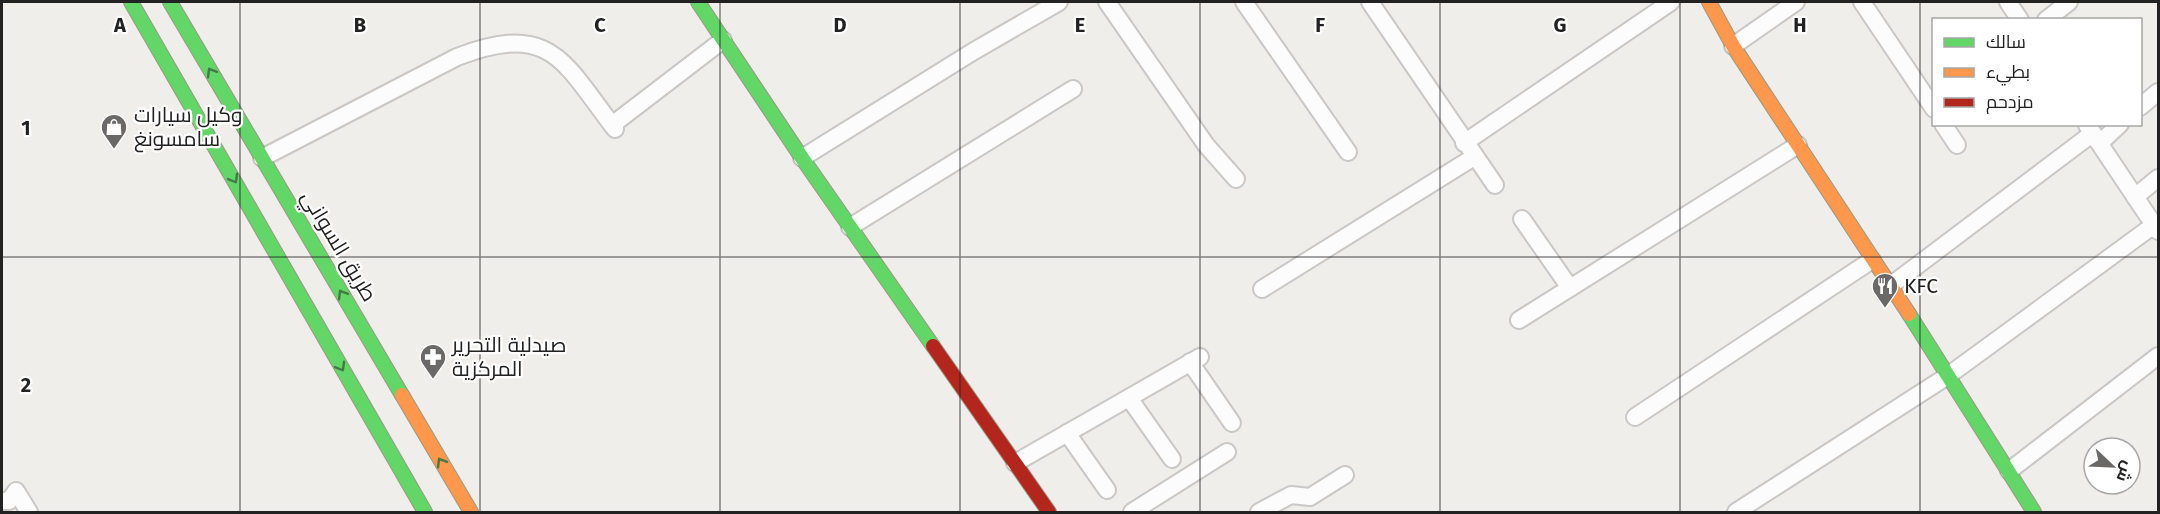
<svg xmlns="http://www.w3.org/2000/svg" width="2160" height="514" font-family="'Fira Sans',Cairo,sans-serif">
  <rect width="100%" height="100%" fill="#f0eeeb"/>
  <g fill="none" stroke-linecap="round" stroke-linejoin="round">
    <!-- street casing -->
    <g stroke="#c9c8c7" stroke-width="20">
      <g id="street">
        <polyline points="1107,2 1206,145 1236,179"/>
        <polyline points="1244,2 1348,152"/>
        <polyline points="1370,2 1495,185"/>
        <polyline points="1862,2 1934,109"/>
        <polyline points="2008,2 2020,20"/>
        <polyline points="2046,20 2069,2"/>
        <polyline points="1733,46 1796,2"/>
        <polyline points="2140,107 2158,92"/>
        <polyline points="1943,124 1957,145"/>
        <polyline points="612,125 723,40"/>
        <polyline points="2087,125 2158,231"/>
        <polyline points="1464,143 1671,2"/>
        <polyline points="2100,143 2120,124"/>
        <path d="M 262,158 L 457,57 C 551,21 563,61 615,129"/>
        <polyline points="802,158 974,51 1059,2"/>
        <polyline points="2135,197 2158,178"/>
        <polyline points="1522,219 1570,288"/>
        <polyline points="850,227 1073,89"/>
        <polyline points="1890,286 2093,133"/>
        <polyline points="1262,289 1474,157"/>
        <polyline points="1519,320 1798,145"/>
        <polyline points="1190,362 1232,423"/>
        <polyline points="1129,398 1172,459"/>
        <polyline points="1635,417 1872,260"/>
        <polyline points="1067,433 1107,490"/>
        <polyline points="1015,463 1200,357"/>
        <polyline points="2009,471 2158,356"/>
        <polyline points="2,501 9,501 16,491 29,512"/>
        <polyline points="1132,512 1227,452"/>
        <polyline points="1259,512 1291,495 1310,497 1345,475"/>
        <polyline points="1736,512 1949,375 2154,225"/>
      </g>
    </g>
    <!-- fast casing -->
    <g stroke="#999a82" stroke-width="16">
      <g id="fast">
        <polyline points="131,2 425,512"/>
        <polyline points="170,2 402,395"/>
        <polyline points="698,2 802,158 933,346"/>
        <polyline points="1909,314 2034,512"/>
      </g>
    </g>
    <!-- slow casing -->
    <g stroke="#999a82" stroke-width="16">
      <g id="slow">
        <polyline points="1709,2 1733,46 1909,314"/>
        <polyline points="402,395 471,512"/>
      </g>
    </g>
    <!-- jam casing -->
    <g stroke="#999a82" stroke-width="16">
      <polyline id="jam" points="933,346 1049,512"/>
    </g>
    <!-- street -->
    <use href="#street" stroke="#fdfcfc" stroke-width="16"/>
    <!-- fast -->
    <use href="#fast" stroke="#63d668" stroke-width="14"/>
    <!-- slow -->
    <use href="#slow" stroke="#ff974d" stroke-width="14"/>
    <!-- jam -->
    <use href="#jam" stroke="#b3261e" stroke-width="14"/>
  </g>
  <!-- one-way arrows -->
  <defs><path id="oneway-chevron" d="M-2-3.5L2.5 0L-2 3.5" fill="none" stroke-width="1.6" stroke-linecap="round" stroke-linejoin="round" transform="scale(1.5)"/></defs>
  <g stroke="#427c45">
    <use href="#oneway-chevron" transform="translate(211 72) rotate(-121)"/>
    <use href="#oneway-chevron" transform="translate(234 179) rotate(60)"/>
    <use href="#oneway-chevron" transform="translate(342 294) rotate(-121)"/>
    <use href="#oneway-chevron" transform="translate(341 367) rotate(60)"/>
    <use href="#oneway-chevron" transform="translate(441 462) rotate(-121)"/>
  </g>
  <!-- grid -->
  <path fill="none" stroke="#222" stroke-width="1.5" stroke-opacity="0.55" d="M 240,2 L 240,512M 480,2 L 480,512M 720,2 L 720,512M 960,2 L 960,512M 1200,2 L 1200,512M 1440,2 L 1440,512M 1680,2 L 1680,512M 1920,2 L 1920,512M 2,257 L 2158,257"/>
  <!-- icons -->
  <defs>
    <g id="shop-pin" transform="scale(1.35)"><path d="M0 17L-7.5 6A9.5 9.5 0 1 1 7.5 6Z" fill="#6a6968" stroke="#fff"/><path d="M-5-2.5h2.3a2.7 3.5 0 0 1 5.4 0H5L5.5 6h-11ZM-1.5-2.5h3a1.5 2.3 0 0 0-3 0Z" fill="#fff"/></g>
    <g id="restaurant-pin" transform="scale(1.35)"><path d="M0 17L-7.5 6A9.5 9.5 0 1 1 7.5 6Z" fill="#6a6968" stroke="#fff"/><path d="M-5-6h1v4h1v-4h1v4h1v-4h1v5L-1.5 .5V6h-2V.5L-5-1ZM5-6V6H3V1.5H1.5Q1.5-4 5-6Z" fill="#fff"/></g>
    <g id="pharmacy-pin" transform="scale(1.35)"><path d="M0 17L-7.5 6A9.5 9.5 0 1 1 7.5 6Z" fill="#6a6968" stroke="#fff"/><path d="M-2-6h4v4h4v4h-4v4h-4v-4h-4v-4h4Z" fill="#fff"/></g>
  </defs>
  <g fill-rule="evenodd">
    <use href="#shop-pin" x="114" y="127"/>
    <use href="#restaurant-pin" x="1885" y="286"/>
    <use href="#pharmacy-pin" x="433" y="357"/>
  </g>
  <g text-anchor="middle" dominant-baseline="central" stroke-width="4.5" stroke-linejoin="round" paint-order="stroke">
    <!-- poi labels -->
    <g font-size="21" fill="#222" stroke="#fff" text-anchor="start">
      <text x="134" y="115">وكيل سيارات<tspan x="134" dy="24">سامسونغ</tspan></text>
      <text x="1904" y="286">KFC</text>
      <text x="452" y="345">صيدلية التحرير<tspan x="452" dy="24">المركزية</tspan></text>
    </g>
    <!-- street labels -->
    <g font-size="21" fill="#222" stroke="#fff">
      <text transform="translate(339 246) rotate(59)">طريق السواني</text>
    </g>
  </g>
  <g font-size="20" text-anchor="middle" font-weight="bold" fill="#222" stroke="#fff" stroke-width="4.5" stroke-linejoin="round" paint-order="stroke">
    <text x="120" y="32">A</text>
    <text x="360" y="32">B</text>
    <text x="600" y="32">C</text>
    <text x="840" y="32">D</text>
    <text x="1080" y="32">E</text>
    <text x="1320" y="32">F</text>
    <text x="1560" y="32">G</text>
    <text x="1800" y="32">H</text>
    <text x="26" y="135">1</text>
    <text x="26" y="392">2</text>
  </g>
  <!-- border -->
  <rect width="2160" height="514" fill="none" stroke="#222222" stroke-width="6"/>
  <!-- legend -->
  <rect x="1932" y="18" width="210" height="108" fill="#ffffff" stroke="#a7a7a7" stroke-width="1.5"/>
  <rect x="1944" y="38" width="30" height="9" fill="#63d668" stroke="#a7a7a7" stroke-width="1.5"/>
  <text x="1986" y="48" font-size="18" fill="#222222">سالك</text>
  <rect x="1944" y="68" width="30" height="9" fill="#ff974d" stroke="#a7a7a7" stroke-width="1.5"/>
  <text x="1986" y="78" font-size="18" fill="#222222">بطيء</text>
  <rect x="1944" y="98" width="30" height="9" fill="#b3261e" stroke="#a7a7a7" stroke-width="1.5"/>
  <text x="1986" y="108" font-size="18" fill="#222222">مزدحم</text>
  <!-- north arrow -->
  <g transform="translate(2112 466) rotate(113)"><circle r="28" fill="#ffffff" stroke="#a7a7a7" stroke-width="1.5"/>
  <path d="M0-4.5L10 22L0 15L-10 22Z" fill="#6a6968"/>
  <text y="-9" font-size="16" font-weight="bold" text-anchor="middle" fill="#222222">ش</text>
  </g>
</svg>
